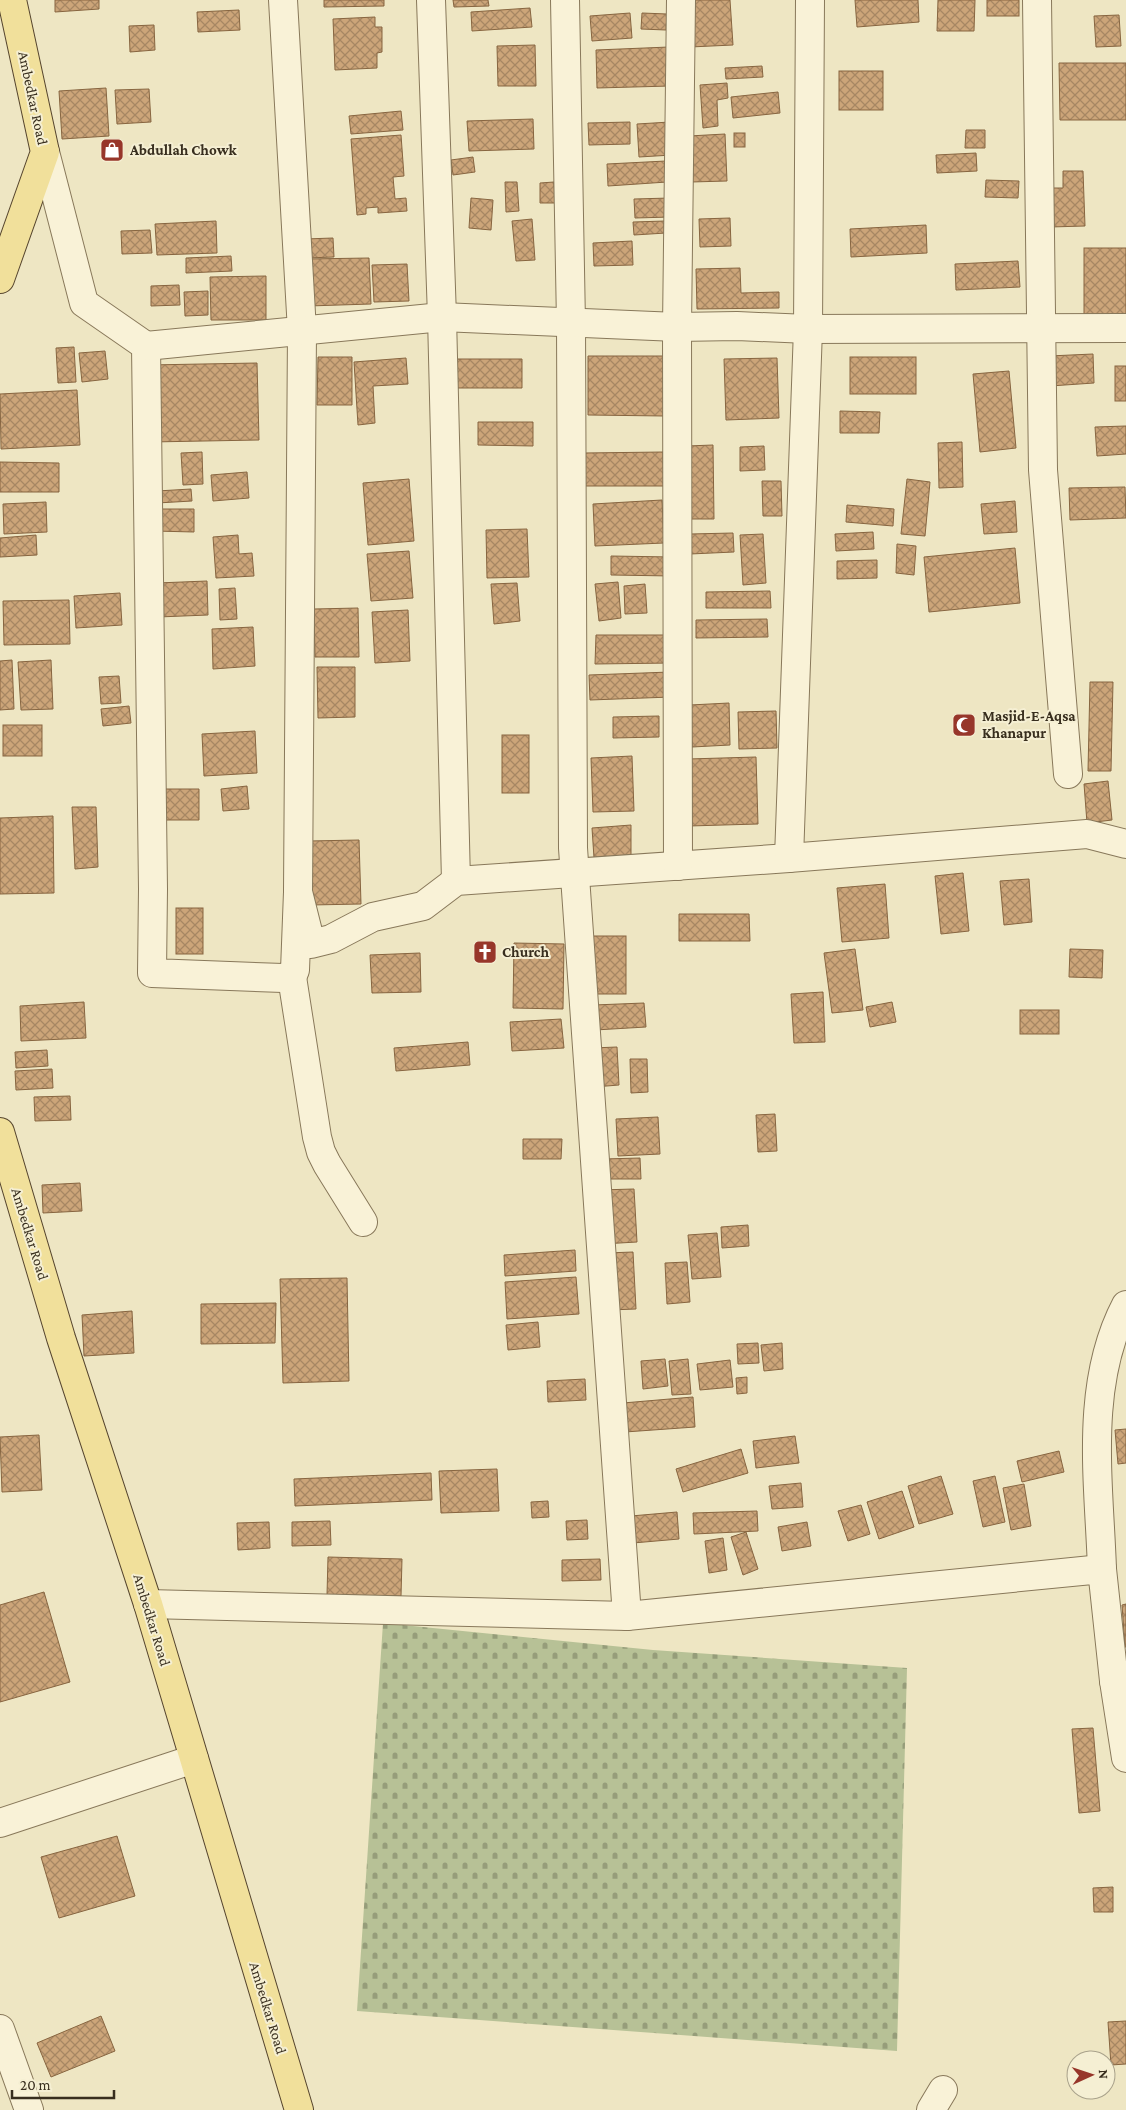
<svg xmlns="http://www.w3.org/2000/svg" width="1126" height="2110" font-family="'Crimson Pro',serif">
  <defs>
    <pattern id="cemetery-stones" width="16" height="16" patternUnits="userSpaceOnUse" patternTransform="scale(1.25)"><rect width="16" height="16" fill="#b7c196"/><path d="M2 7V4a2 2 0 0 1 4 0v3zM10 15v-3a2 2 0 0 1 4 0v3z" fill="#969d7a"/></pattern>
    <pattern id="building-cross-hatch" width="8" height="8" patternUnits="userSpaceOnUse" patternTransform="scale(1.25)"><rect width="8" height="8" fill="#cca579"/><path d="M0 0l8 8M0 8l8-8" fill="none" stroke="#a78763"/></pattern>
  </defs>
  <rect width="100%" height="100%" fill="#eee6c3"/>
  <!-- cemetery -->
  <polygon fill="url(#cemetery-stones)" points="383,1623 653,1650 907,1668 897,2051 357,2011"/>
  <!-- building -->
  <g fill="url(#building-cross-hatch)" stroke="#876540">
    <polygon points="55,0 99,0 99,9 55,12"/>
    <polygon points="324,0 384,0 384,6 324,7"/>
    <polygon points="453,0 488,0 489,6 454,7"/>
    <polygon points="687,0 730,0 733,45 690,47"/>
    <polygon points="855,0 918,0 919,22 857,27"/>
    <polygon points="938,0 975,0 974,31 937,31"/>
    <rect x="987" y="0" width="32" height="16"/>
    <polygon points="530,8 532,27 472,31 471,12"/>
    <polygon points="239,10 240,30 198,32 197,12"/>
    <polygon points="630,13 632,38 592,41 590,16"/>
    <polygon points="642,13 667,14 666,30 641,29"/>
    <polygon points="1119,15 1121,46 1096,47 1094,16"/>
    <polygon points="375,17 375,27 382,27 382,52 377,53 377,68 335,70 333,19"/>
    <polygon points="154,25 155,50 130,52 129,26"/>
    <polygon points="535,45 536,86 498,86 497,46"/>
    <polygon points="669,47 670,86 597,88 596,50"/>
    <polygon points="1059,63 1126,63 1126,120 1060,120"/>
    <polygon points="762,66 763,77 726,79 725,68"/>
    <rect x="839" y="71" width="44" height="39"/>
    <polygon points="727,83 728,98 717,100 718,126 703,128 700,85"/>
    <polygon points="106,88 109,136 62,139 59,91"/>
    <polygon points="149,89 151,122 117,124 115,90"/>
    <polygon points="778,92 780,113 733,118 731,97"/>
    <polygon points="401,111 403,130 351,134 349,116"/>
    <polygon points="533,119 534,149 469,151 467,121"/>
    <polygon points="630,122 630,144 589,145 588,123"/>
    <polygon points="670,122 672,155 639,157 637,124"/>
    <polygon points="966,130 985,130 985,148 965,148"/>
    <rect x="734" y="133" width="11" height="14"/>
    <polygon points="725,134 727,181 691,182 689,136"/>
    <polygon points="401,135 404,176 393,177 395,199 406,198 407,211 378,213 378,207 366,208 366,214 357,215 351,139"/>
    <polygon points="976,153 977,171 937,173 936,155"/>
    <polygon points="473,157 475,172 453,175 451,160"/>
    <polygon points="666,161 667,182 608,186 607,164"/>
    <polygon points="1063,171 1083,171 1085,226 1050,227 1050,188 1063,188"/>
    <polygon points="986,180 1019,181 1018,198 985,197"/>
    <polygon points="505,182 517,182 519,211 506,212"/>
    <polygon points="554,182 555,203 540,203 540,183"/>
    <polygon points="471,198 493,200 491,230 469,228"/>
    <polygon points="670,198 671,217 635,218 634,199"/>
    <polygon points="730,218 731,246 700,247 699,219"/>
    <polygon points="532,219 535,260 516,261 512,221"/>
    <polygon points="216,221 217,253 157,255 155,224"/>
    <polygon points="665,221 666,233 634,235 633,222"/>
    <polygon points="926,225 927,253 851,257 850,229"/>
    <polygon points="150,230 152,253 122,254 121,231"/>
    <polygon points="333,238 334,257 306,258 305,239"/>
    <polygon points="632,241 633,265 594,266 593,243"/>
    <rect x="1084" y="248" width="42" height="67"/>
    <polygon points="231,256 232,271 186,273 186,258"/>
    <polygon points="369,258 371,304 308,306 306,259"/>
    <polygon points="1018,261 1020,287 956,290 955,264"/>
    <polygon points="407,264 409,301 374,302 372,265"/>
    <polygon points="740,268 741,293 779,292 779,308 697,309 696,269"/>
    <polygon points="266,276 266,320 211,320 210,277"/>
    <polygon points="179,285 180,305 151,306 151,286"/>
    <polygon points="208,291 208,315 185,316 184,292"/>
    <polygon points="74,347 76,382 58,383 56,348"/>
    <polygon points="105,351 108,379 82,382 79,353"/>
    <polygon points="1093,354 1094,383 1050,386 1049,356"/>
    <polygon points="588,356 664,356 664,416 588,415"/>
    <polygon points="318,357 352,357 352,405 317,405"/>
    <rect x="850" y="357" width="66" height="37"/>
    <polygon points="406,358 408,384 373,386 375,423 358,425 354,362"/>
    <polygon points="777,358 779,418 726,420 724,359"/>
    <polygon points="452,359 522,359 522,388 453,388"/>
    <polygon points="257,363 259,440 150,442 148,365"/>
    <rect x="1115" y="366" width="11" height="35"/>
    <polygon points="1009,371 1016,448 980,452 973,374"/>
    <polygon points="77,390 80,445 1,449 0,394"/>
    <polygon points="840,411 880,412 879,433 840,433"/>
    <polygon points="478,422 533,422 533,446 478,445"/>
    <polygon points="1126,426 1126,454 1097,456 1095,427"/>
    <polygon points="962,442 963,487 939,488 938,443"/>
    <polygon points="713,445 714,519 688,519 687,446"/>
    <polygon points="764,446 765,470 740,471 740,447"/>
    <polygon points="202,452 203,484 183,485 181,453"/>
    <polygon points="663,452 664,486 584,486 584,453"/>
    <polygon points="0,462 59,463 59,492 0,492"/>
    <polygon points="247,472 249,498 213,501 211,475"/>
    <polygon points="409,479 414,541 368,545 363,483"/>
    <polygon points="907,479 930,482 925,536 901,534"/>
    <polygon points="762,481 781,481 782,516 763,516"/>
    <polygon points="1125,487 1126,518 1070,520 1069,488"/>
    <polygon points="191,489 192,501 157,503 157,491"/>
    <polygon points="662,500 664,543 595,546 593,504"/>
    <polygon points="1015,501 1017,532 984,534 981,504"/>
    <polygon points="46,502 47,532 4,534 3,504"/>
    <polygon points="847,505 894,509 893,526 846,522"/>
    <polygon points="155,509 194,509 194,532 154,531"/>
    <polygon points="527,529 529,577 487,578 486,530"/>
    <polygon points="873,532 874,549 836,551 835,534"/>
    <polygon points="733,533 734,552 690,554 690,534"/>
    <polygon points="763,534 766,583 743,585 740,535"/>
    <polygon points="36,535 37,555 0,557 0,538"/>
    <polygon points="238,535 239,554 252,553 254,576 216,578 213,537"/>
    <polygon points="897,544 916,546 914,575 896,573"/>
    <polygon points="1015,548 1020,603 929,612 924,557"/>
    <polygon points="409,551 413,598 371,601 367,554"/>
    <polygon points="611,556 672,557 672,576 611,575"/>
    <polygon points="877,560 877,578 837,579 837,561"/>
    <polygon points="207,581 208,615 158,617 157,583"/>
    <polygon points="618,582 621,618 599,621 595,584"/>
    <polygon points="517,583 520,621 494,624 491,584"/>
    <polygon points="645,584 647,613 625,614 624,586"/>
    <polygon points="235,588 237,619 220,620 219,589"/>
    <polygon points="770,591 771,608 706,608 706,592"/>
    <polygon points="120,593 122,625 76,628 74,596"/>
    <polygon points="69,600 70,644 4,645 3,601"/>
    <polygon points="358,608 359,657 315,657 314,609"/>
    <polygon points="408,610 410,661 375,663 372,612"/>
    <polygon points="767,619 768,637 696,638 696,620"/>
    <polygon points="253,627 255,666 213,669 212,629"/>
    <polygon points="596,635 671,635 672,663 595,664"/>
    <polygon points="12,660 14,709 0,710 0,661"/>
    <polygon points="51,660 53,709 21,710 18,662"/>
    <polygon points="317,667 355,667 355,717 318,718"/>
    <polygon points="670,672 671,697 590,700 589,675"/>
    <polygon points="119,676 121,703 101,704 99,677"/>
    <polygon points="1090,682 1113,682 1111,771 1088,771"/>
    <polygon points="729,703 730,745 692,747 690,705"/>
    <polygon points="129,706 131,723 103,726 101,709"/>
    <polygon points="776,711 777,748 739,749 738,712"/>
    <polygon points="659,716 659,737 613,738 613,717"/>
    <rect x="3" y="725" width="39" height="31"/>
    <polygon points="255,731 257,773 204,776 202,734"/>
    <rect x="502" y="735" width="27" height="58"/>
    <polygon points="632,756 634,811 593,812 591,758"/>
    <polygon points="756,757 758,824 689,826 688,759"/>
    <polygon points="1108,781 1112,820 1087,823 1084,784"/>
    <polygon points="247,786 249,809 223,811 221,789"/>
    <polygon points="158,789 199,789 199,820 157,820"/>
    <polygon points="72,807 96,807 98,867 75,869"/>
    <polygon points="53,816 54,893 0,894 0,818"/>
    <polygon points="631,825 631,860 594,858 592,828"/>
    <polygon points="359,840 361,904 311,905 309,841"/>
    <polygon points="963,873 969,931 941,934 935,876"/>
    <polygon points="1029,879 1032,922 1004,925 1000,881"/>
    <polygon points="885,884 889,938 842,942 837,888"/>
    <rect x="176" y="908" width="27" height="46"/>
    <polygon points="679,914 749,914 750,941 679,941"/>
    <rect x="592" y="936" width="34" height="58"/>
    <polygon points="514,943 564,944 563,1009 513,1008"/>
    <polygon points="855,949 863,1010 832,1013 824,953"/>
    <polygon points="1070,949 1103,950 1102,978 1069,977"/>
    <polygon points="420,953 421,992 372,993 370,955"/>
    <polygon points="823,992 825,1042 794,1043 791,994"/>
    <polygon points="84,1002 86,1038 21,1041 20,1006"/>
    <polygon points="892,1002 896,1022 870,1027 866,1007"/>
    <polygon points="644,1003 646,1027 595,1030 594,1005"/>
    <rect x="1020" y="1010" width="39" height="24"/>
    <polygon points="561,1019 564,1048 512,1051 510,1022"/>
    <polygon points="468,1042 470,1065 396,1071 394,1048"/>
    <polygon points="617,1047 619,1085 594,1087 592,1048"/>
    <polygon points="47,1050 48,1066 16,1068 15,1052"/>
    <polygon points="630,1059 647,1059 648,1092 631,1093"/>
    <polygon points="52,1069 53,1088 16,1090 15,1071"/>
    <polygon points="70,1096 71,1120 35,1121 34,1097"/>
    <polygon points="775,1114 777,1151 758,1152 756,1115"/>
    <polygon points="658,1117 660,1154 618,1156 616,1119"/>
    <polygon points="523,1139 562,1139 561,1159 523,1159"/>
    <polygon points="640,1158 641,1179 604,1179 603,1159"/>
    <polygon points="80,1183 82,1211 43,1213 42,1185"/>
    <polygon points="634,1189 637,1242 602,1244 599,1190"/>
    <polygon points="748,1225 749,1246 722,1248 721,1227"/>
    <polygon points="717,1233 721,1277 692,1279 688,1235"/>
    <polygon points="575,1250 576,1271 505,1276 504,1255"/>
    <polygon points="633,1252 636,1309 609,1310 606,1253"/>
    <polygon points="687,1262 690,1302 667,1304 665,1263"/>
    <polygon points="576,1277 579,1314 507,1319 505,1282"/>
    <polygon points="347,1278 349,1381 283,1383 280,1279"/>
    <polygon points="276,1303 275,1343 201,1344 201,1304"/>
    <polygon points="132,1311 134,1353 84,1356 82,1315"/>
    <polygon points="538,1322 540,1347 508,1350 506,1325"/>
    <polygon points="758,1343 759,1363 738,1364 737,1344"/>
    <polygon points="782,1343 783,1369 764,1371 761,1345"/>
    <polygon points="665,1359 668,1386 643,1389 641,1361"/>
    <polygon points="688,1359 691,1394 672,1395 669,1361"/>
    <polygon points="730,1360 733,1387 700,1390 697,1364"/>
    <polygon points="747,1377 747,1393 737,1394 736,1378"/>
    <polygon points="585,1379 586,1400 548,1402 547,1381"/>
    <polygon points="693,1397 695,1427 625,1432 623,1403"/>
    <polygon points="1126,1429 1126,1463 1118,1464 1115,1430"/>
    <polygon points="39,1435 42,1490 2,1492 0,1437"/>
    <polygon points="795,1436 799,1463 756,1468 753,1441"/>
    <polygon points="741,1449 748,1473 683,1492 676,1469"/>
    <polygon points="1059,1451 1064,1472 1022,1482 1017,1461"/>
    <polygon points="497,1469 499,1511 441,1513 439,1471"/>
    <polygon points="431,1473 432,1500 295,1506 294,1479"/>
    <polygon points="941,1476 953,1514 919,1524 908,1486"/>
    <polygon points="995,1476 1005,1522 983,1527 973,1481"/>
    <polygon points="801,1483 803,1507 772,1509 769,1486"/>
    <polygon points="1024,1484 1031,1526 1011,1530 1003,1488"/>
    <polygon points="902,1491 914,1527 879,1539 867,1502"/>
    <polygon points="548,1501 549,1517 532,1518 531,1502"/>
    <polygon points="861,1505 870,1534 848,1541 838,1511"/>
    <polygon points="757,1511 758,1531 694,1534 693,1513"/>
    <polygon points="677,1512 679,1539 633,1543 631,1516"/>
    <polygon points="587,1520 588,1539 567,1540 566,1521"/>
    <polygon points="330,1521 331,1545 292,1546 292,1522"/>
    <polygon points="269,1522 270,1548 238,1550 237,1523"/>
    <polygon points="807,1522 811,1546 782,1551 778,1527"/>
    <polygon points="746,1532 758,1569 743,1575 731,1537"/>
    <polygon points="723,1538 727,1570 709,1573 705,1541"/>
    <polygon points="328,1557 402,1559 401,1596 327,1595"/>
    <polygon points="600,1559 601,1580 562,1581 562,1560"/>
    <polygon points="44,1592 70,1682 0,1702 0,1605"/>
    <polygon points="1126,1604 1126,1647 1125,1647 1122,1605"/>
    <polygon points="1093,1728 1100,1811 1079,1813 1072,1729"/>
    <polygon points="117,1836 135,1896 59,1918 41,1857"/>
    <polygon points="1113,1887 1113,1912 1094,1912 1093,1888"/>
    <polygon points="101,2016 115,2051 51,2077 37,2043"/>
    <polygon points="1126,2021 1126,2064 1111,2065 1108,2022"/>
  </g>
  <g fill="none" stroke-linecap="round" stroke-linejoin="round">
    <!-- minor casing -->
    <g stroke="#88785a" stroke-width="30">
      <g id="minor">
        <polyline points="283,0 302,331 298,892"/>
        <polyline points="431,0 442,317 456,881"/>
        <polyline points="565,0 571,323 573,848 627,1616"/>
        <polyline points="1037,0 1043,470 1068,774"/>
        <polyline points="45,152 84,303 146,346 153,889 152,973 283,978 292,977 295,970 298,892 311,944 331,939 373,917 423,906 456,881 789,858 1087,834 1126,844"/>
        <polyline points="146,346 442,317 677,327 737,326 808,329 1126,328"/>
        <polyline points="789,858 808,329 810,0"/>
        <polyline points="678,866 677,327 681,0"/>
        <polyline points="292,977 317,1137 321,1152 327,1164 363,1222"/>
        <path d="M 1102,1569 C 1099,1482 1084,1385 1126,1305"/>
        <polyline points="148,1604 627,1616 1102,1569 1114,1681 1126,1679"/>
        <polyline points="1114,1681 1126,1758"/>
        <polyline points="0,1823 194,1759"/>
        <polyline points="0,2029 29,2110"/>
        <polyline points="931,2110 943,2090"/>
      </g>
    </g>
    <!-- major casing -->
    <g stroke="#56452e" stroke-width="30">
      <g id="major">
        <polyline points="0,279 45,152 12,0"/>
        <polyline points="0,1132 61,1338 148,1604 299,2110"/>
      </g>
    </g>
    <!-- minor -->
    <use href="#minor" stroke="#f9f2d7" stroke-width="28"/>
    <!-- major -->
    <use href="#major" stroke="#f1e09b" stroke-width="28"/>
  </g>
  <!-- icons -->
  <defs>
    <g id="shop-square" transform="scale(1.25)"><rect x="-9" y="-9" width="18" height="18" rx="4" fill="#97362a" stroke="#f5efd3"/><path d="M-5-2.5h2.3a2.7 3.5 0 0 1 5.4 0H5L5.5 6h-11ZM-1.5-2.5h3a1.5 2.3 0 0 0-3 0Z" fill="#fff"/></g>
    <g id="mosque-square" transform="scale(1.25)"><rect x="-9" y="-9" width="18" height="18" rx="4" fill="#97362a" stroke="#f5efd3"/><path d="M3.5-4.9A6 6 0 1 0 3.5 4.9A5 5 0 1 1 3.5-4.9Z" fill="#fff"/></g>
    <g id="church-square" transform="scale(1.25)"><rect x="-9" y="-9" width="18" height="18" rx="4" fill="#97362a" stroke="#f5efd3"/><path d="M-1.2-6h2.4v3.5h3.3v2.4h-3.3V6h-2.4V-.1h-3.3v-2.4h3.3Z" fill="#fff"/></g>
  </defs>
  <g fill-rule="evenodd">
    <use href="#shop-square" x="112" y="150"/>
    <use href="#mosque-square" x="964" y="725"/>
    <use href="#church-square" x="485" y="952"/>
  </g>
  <g text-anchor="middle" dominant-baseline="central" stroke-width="4" stroke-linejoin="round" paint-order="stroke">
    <!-- street labels -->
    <g font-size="15" fill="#382e1e" stroke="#f5efd3">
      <text transform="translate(33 98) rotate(78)">Ambedkar Road</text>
      <text transform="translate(30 1234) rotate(73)">Ambedkar Road</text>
      <text transform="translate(152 1620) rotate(73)">Ambedkar Road</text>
      <text transform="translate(268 2008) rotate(73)">Ambedkar Road</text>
    </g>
    <!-- poi labels -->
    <g font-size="15" font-weight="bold" fill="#382e1e" stroke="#f5efd3" text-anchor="start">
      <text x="130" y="150">Abdullah Chowk</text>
      <text x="982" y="716">Masjid-E-Aqsa<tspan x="982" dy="17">Khanapur</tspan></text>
      <text x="502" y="952">Church</text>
    </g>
  </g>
  <!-- north arrow -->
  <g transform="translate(1091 2075) rotate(87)"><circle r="24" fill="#f5efd3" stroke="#a9a28b"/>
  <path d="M0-4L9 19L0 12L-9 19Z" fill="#97362a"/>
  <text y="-8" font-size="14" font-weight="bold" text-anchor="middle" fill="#382e1e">N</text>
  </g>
  <!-- scale -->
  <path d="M12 2090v8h102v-8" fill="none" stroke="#382e1e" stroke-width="2.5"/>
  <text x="20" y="2090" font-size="15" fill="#382e1e" stroke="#f5efd3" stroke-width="4" paint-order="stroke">20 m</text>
</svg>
